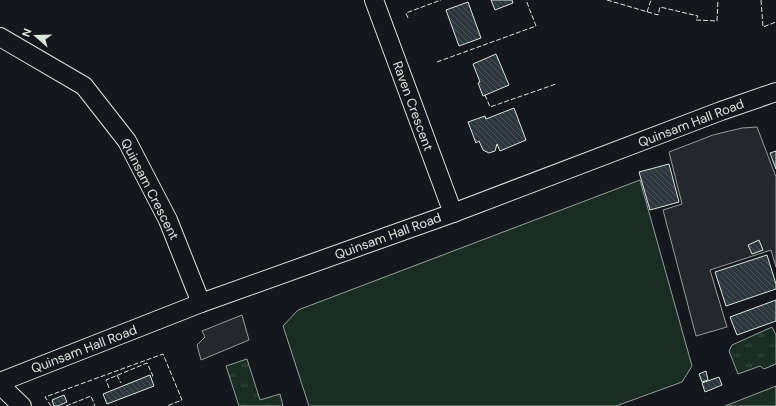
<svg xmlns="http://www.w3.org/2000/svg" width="776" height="406" font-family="'DM Sans',sans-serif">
  <defs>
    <pattern id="grass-tufts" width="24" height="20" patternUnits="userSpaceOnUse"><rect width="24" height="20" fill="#1a2d24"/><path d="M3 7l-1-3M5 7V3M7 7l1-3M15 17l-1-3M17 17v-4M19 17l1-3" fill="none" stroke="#3b4b43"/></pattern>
    <pattern id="building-back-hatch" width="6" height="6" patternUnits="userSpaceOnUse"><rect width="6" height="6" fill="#2c363c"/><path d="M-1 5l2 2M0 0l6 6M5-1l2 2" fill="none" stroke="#4a5358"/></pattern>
  </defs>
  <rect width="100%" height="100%" fill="#14181c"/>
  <!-- grass -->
  <g fill="url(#grass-tufts)" stroke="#939e99">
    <polygon points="772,327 776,335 776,364 764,369 760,366 738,374 729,351 732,345"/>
    <polygon points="247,359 260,400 280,394 283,406 239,406 226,366"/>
  </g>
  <!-- garden -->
  <g fill="#1a2d24" stroke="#939e99">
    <polygon points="640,180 692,366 682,382 616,406 309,406 283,326 298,310"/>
    <polygon points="776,386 776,406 725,406"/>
  </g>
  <!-- parking -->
  <g fill="#24282b" stroke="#939e99">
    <polygon points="757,127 776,177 776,267 771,250 710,270 727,327 696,336 663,210 682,204 669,152 713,135 742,128"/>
    <polygon points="242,315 249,340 201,360 197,345 205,337 202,331"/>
  </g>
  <!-- building -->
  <g fill="url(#building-back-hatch)" stroke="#d8e6dc">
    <polygon points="491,0 512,0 513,3 495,10"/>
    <polygon points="468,2 481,38 459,46 446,10"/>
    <polygon points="496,54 509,85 483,96 478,83 480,82 473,64"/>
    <polygon points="514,108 526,140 500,151 497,144 495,151 489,153 483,150 479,141 476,143 468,122 485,116 486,119"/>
    <polygon points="776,151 776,169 770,153"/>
    <polygon points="669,164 679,202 650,210 639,172"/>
    <polygon points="759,240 763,250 752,254 748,245"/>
    <polygon points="767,255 776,284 776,289 726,306 715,272"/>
    <polygon points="776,300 776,321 737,335 730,317"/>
    <polygon points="706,371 708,380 702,382 699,374"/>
    <polygon points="150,375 154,386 107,404 103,394"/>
    <polygon points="719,377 722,385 705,392 702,383"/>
    <polygon points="64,395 67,402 58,406 54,406 52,400"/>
  </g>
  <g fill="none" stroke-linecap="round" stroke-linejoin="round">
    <!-- minor casing -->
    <g stroke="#d8e6dc" stroke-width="20">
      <g id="minor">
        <polyline points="374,0 453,213"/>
        <polyline points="0,37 84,86 127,141 168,220 201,303"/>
        <polyline points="0,382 201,303 453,213 721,111 776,92"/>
        <polyline points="0,385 22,406"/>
      </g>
    </g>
    <!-- minor -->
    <use href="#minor" stroke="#14181c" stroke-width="18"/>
    <!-- fence -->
    <g stroke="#d8e6dc" stroke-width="1" stroke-dasharray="5 2" stroke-linecap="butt">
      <polyline points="607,0 658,15 660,7 698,16 696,20 717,21 718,0"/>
      <polyline points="761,0 763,27 776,22"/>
      <polyline points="647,12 651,0"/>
      <polyline points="408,18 406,13 441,0"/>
      <polyline points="437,62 536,26 526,0"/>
      <polyline points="485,95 490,107 556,84"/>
      <polyline points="117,375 121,383"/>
      <polyline points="109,388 106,380 147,363 153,376 150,376"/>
      <polyline points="51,406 45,397 163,354 182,400 167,406"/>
      <polyline points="66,406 91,396 95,406"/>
    </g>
  </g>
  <g text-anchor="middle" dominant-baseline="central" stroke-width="3" stroke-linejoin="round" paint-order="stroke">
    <!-- street labels -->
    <g font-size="13" fill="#d8e6dc" stroke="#14181c">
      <text transform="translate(413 106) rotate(70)">Raven Crescent</text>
      <text transform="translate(691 123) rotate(-21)">Quinsam Hall Road</text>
      <text transform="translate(150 189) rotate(63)">Quinsam Crescent</text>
      <text transform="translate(388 236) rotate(-20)">Quinsam Hall Road</text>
      <text transform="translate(84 349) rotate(-21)">Quinsam Hall Road</text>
    </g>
  </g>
  <!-- north arrow -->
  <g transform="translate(36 36) rotate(290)" stroke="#14181c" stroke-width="3" paint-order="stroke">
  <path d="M0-3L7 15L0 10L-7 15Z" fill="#d8e6dc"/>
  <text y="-6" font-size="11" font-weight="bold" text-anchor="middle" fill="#d8e6dc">N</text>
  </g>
</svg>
